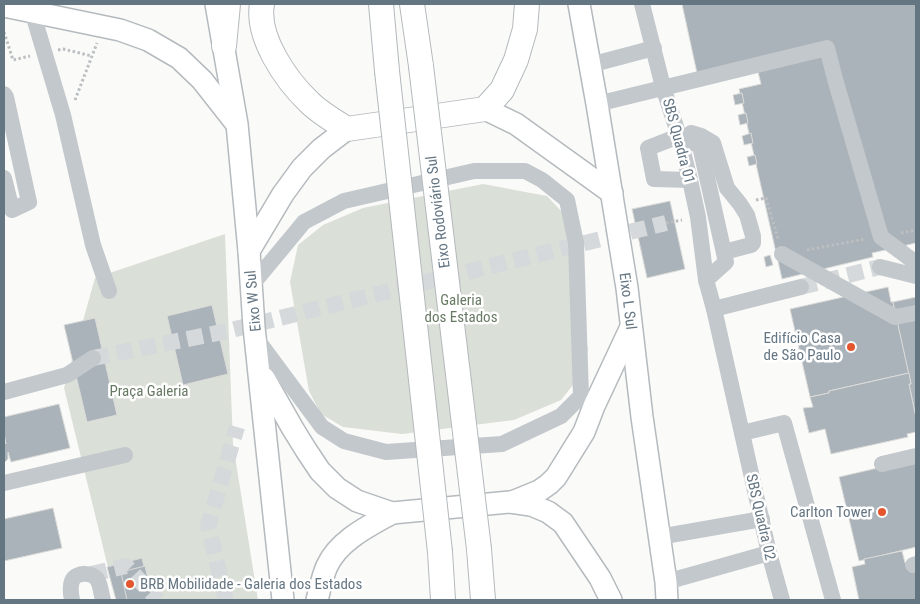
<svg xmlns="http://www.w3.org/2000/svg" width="920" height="604" font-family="'Roboto Condensed',sans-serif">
  <rect width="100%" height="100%" fill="#fafaf8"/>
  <!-- green -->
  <g fill="#dadfd7">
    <polygon points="483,184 547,196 563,213 588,350 580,376 561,400 514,420 402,434 343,427 321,414 309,391 290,282 298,245 323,225 363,208"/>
    <polygon points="225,234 233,444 258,600 116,600 64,388 95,278"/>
  </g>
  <!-- building -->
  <g fill="#aab3b9" stroke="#dcdcda">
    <polygon points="682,4 916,4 916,243 872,253 873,257 782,279 739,89 761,84 755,60 697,73"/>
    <polygon points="742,93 744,103 735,105 733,95"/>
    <polygon points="746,113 748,123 740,125 738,115"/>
    <polygon points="751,133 753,143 744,145 742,136"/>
    <polygon points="755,155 757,164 749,166 747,157"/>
    <polygon points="670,201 685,269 647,278 632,209"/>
    <polygon points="770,255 773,265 766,267 764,257"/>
    <polygon points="888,287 891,302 893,302 909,373 829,391 829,393 810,397 790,309"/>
    <polygon points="916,297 916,418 909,384 911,384 893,302"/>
    <polygon points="212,305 228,374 183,385 167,316"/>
    <polygon points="95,318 117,415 87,422 64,325"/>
    <polygon points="909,373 911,384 909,384 916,418 916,432 907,434 908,437 831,454 825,429 809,433 803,408 813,407 810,397 829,393 829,391"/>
    <polygon points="59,404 70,448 11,462 8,452 8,459 4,463 4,437 6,444 4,433 4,417"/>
    <polygon points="916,459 916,547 859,561 839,477"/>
    <polygon points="53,508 62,548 4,561 4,519"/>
    <polygon points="902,551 905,563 916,562 916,600 859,600 852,567 865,564 864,559"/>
    <polygon points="142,558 152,600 116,600 107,567"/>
    <polygon points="145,566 153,600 127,600 121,572"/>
  </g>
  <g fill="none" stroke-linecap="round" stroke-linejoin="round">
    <!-- minor-tunnel -->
    <g stroke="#d5d9db" stroke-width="16" stroke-dasharray="16 8" stroke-linecap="butt">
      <polyline points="801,287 880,267"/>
      <polyline points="93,358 227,331 666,223"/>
      <polyline points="91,574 126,566 158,600"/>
      <polyline points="226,600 208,526 237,427"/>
    </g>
    <!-- major casing -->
    <g stroke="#b5babe" stroke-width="24">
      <g id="major">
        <polyline points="216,4 237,124 249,251 254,327 283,600"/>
        <polyline points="579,4 597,104 627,288 642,417 666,582 667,600"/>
        <polyline points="4,6 120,30 148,40 179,58 202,80 235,122"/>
        <polyline points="485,109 516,124 612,193"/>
        <polyline points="249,251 283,194 302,168 321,149 347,129"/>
        <polyline points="264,378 293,429 306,450 320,471 337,488 357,501 392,513 510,502 531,505 548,512 563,523 600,578 611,600"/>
        <polyline points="512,502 539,491 549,484 556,477 584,432 594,406 631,327"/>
        <path d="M 317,600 C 320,589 322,577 327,566 C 339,540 369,526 392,513"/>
      </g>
    </g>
    <!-- highway casing -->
    <g stroke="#b4b9bd" stroke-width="26">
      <g id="highway">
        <path d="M 262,4 C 256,37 286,80 309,102 C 320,113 334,121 347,129 L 485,109 L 502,90 L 516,60 L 525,29 L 527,4"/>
        <polyline points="381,4 387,71"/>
        <polyline points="412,4 421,66"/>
        <polyline points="224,46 228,4"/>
        <polyline points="479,549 483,600"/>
        <polyline points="440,552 443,600"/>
      </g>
    </g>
    <!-- path -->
    <g stroke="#bbbfc2" stroke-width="3" stroke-dasharray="2.5 2.5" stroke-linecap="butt">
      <polyline points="4,32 13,60 30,56"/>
      <polyline points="58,50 63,49 92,56"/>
      <polyline points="75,100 97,43"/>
      <polyline points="756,200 766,198 778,239"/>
      <polyline points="666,223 682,220"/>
      <polyline points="901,233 916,230"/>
      <polyline points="807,250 865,239"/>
    </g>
    <!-- minor -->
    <g stroke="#c3c8cc" stroke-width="16">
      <polyline points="642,4 663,87 679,136 690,180 698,217 706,280 714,309 769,553 782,600"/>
      <polyline points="32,11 63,115 93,245 109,291"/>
      <polyline points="590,65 654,48"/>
      <polyline points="4,94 6,97 29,202 12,210 4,178"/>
      <polyline points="597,104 827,48 835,79 881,237 916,263"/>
      <polyline points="691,133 701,136 713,143 727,188 740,204 747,215 753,236 753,243 751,245 724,252"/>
      <polyline points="690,180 654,179 648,148 679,136 700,146 726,262 706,280"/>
      <polyline points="782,254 895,317 916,313"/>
      <polyline points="880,267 916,276"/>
      <polyline points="251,286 304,222 344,201 474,171 525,171 542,180 567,200 576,243 581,396 561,416 502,444 386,452 344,441 322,427 256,338"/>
      <polyline points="714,309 801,287"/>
      <polyline points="4,392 67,375 93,358"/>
      <polyline points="742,433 784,423 833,600"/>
      <polyline points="882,464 916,456"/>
      <polyline points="4,483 125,455"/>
      <polyline points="659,537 762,519"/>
      <polyline points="913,565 916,564"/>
      <polyline points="666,582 769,553"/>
      <path d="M 72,600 C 71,595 70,586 72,581 C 76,571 94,572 98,581 C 101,587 101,594 103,600"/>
    </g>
    <!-- major -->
    <use href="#major" stroke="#fff" stroke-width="21"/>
    <!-- highway -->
    <use href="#highway" stroke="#fff" stroke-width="24"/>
    <!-- highway-bridge casing -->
    <g stroke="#b4b9bd" stroke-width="26" stroke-linecap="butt">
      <g id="highway-bridge">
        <polyline points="421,66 479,549"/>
        <polyline points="387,71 440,552"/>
      </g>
    </g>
    <!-- highway-bridge -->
    <use href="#highway-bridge" stroke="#fff" stroke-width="24"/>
  </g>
  <!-- markers -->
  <g fill="#e4572e" stroke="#fff" stroke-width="2">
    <circle cx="851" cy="347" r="5"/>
    <circle cx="882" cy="512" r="5"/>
    <circle cx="130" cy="584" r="5"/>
  </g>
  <g text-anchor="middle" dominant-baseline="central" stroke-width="5" stroke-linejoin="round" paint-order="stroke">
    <!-- street labels -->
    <g font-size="15" fill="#657683" stroke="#fff">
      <text transform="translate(679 141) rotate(75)">SBS Quadra 01</text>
      <text transform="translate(438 212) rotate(-97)">Eixo Rodoviário Sul</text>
      <text transform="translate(253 301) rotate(-95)">Eixo W Sul</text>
      <text transform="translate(628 301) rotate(83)">Eixo L Sul</text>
      <text transform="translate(761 517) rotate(77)">SBS Quadra 02</text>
    </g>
    <!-- park labels -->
    <g font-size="15" fill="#687a64" stroke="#fff">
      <text x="461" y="300">Galeria<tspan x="461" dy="17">dos Estados</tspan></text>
      <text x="149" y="391">Praça Galeria</text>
    </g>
    <!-- poi labels -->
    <g font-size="15" fill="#657683" stroke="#fff" text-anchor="end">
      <text x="841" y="338">Edifício Casa<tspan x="841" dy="17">de São Paulo</tspan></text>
      <text x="872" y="512">Carlton Tower</text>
      <text x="140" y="584" text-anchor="start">BRB Mobilidade - Galeria dos Estados</text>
    </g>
  </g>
  <!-- border -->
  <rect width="920" height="604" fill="none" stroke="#657683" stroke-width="10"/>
</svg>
